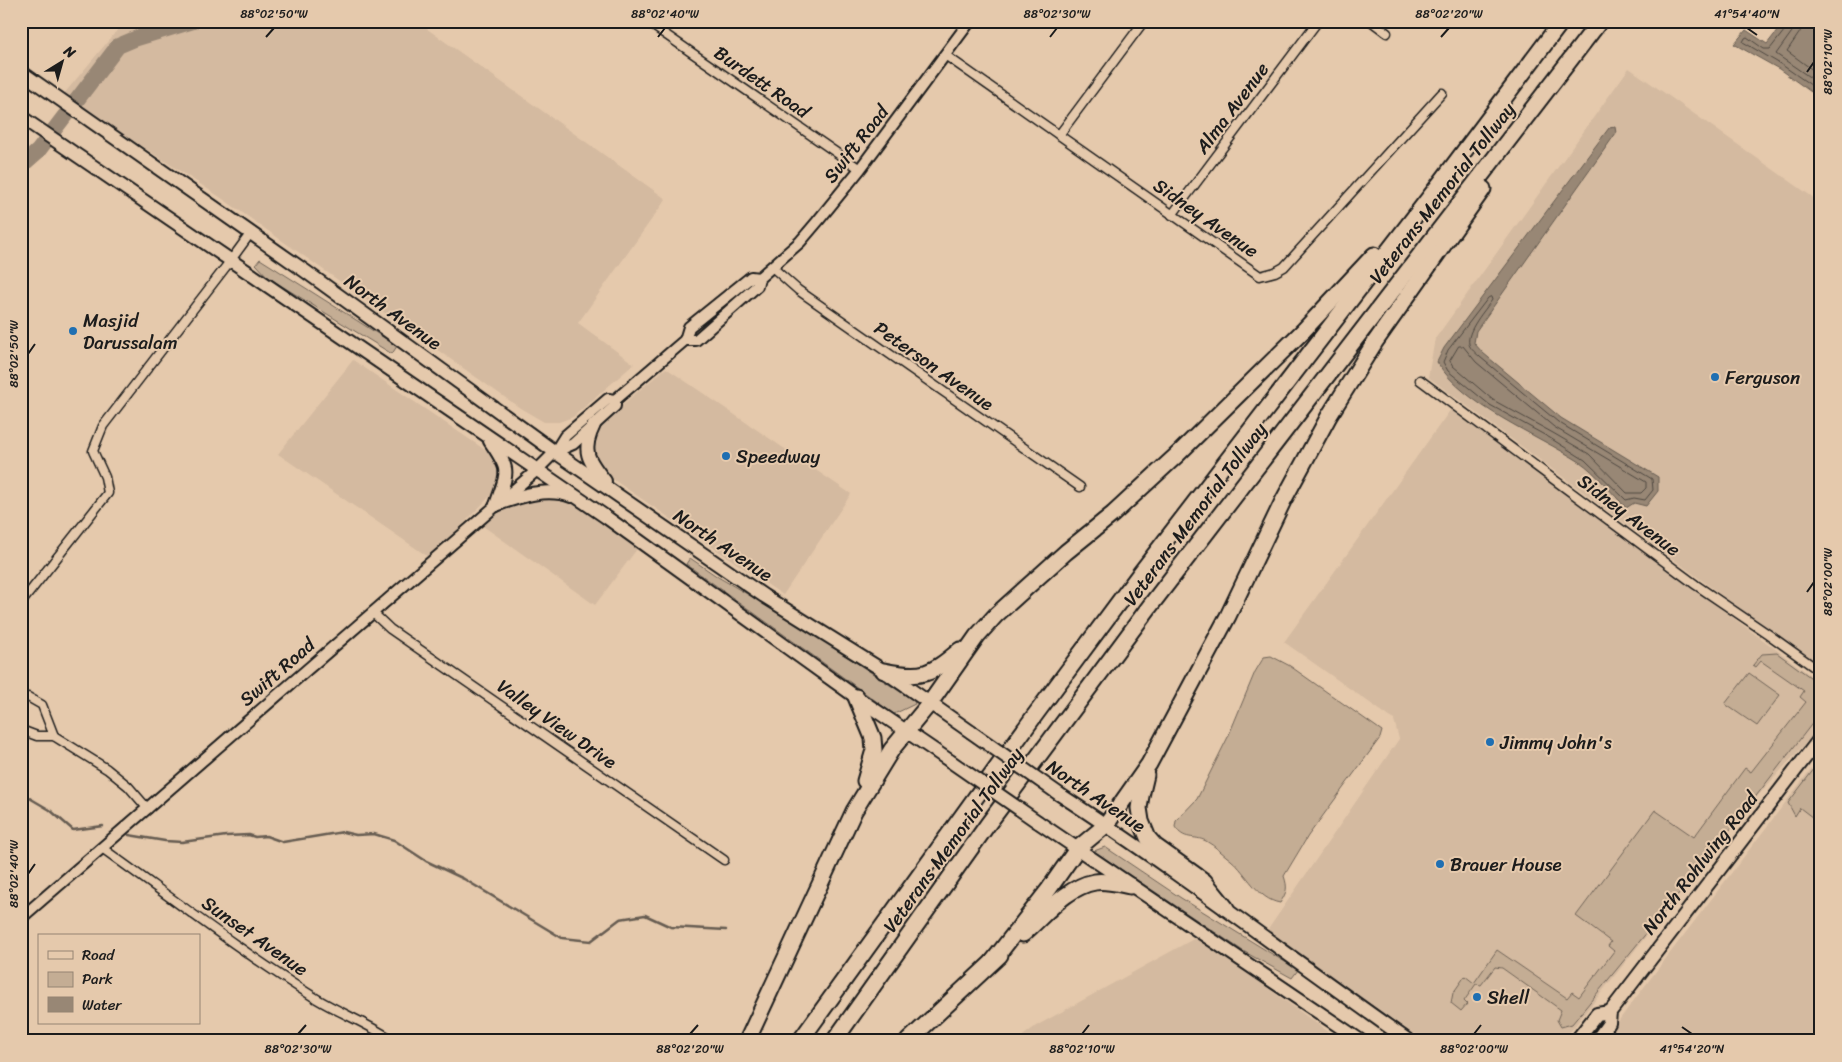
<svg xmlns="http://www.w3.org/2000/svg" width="1842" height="1062" font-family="Sriracha,sans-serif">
  <rect width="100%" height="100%" fill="#e5c9ac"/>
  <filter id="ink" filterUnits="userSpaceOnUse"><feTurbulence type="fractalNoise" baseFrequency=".02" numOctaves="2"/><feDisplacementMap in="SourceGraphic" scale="10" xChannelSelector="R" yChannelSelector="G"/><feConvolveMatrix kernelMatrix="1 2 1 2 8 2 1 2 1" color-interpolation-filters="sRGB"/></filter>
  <g filter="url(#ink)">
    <!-- built -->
    <g fill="#d4baa0">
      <polygon points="125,21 416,21 666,199 578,323 634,364 573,417 559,422 544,422 520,408 220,197 63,95"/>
      <polygon points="1629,68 1821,203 1821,669 1428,377 1435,339"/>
      <polygon points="353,360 494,456 502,474 494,492 430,558 278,454"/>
      <polygon points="666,368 851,494 783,595 611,478 595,461 592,439 602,424 610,415"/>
      <polygon points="1451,409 1821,683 1821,726 1754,800 1563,1041 1424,1041 1267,931 1399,739 1394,720 1284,642"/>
      <polygon points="548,495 575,503 600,517 640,545 595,605 480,524 502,506"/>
      <polygon points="1821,756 1821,1041 1604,1041 1628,1008"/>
      <polygon points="1197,937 1341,1041 1016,1041 1036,1026"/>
    </g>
    <!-- green -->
    <g fill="#c4ad94" stroke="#706458">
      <polygon points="260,259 397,346 392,354 277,283 267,276 256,264"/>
      <polygon points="690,558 718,577 795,622 914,701 915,704 894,714 686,564"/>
      <polygon points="1777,653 1821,685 1821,712 1716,848 1572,1024 1561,1027 1557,1020 1561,1010 1502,968 1495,967 1481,985 1476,984 1464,1001 1467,1004 1461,1011 1451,1003 1453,993 1465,976 1474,983 1497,950 1567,998 1572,992 1579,997 1614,951 1608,946 1611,942 1576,916 1655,810 1694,837 1745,768 1751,772 1806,702 1800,697 1804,691 1761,661 1756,667 1753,665 1762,654"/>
      <path d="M 1271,656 L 1290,666 L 1382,731 L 1380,738 L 1308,836 L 1284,876 C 1288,888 1287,892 1280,903 C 1257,899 1247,873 1231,860 C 1223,854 1215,846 1206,841 C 1194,835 1184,841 1175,827 L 1176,821 L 1197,799 L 1228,737 L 1255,672 L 1264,657 Z"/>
      <polygon points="1749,673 1780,695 1757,726 1725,704"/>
      <polygon points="1821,760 1821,824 1800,808 1795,816 1788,803"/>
      <polygon points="1105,847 1181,898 1298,970 1292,978 1243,951 1094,851"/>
    </g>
    <!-- water -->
    <g fill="#988775" stroke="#665c51">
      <polygon points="1785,21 1818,21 1821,23 1821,99 1779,69 1734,44 1746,30 1767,44"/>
      <path d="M 1615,127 L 1616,133 L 1476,331 L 1474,343 L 1483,353 L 1561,418 L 1658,477 L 1658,491 L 1646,506 L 1634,503 L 1626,508 C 1613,494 1595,472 1580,462 C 1536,434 1464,406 1437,362 L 1444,348 L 1609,128 Z"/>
    </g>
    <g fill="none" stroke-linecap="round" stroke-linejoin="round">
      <!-- shore -->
      <g stroke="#4e4740" stroke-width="1">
        <polyline points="1789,21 1788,26 1770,49 1764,49 1747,37 1745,38 1743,42 1782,65 1821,92"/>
        <polyline points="1795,21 1794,29 1776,54 1821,85"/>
        <polyline points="1803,21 1800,32 1787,51 1821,76"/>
        <path d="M 1491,297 L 1492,300 C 1485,310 1466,331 1469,344 C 1470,349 1477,354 1480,357 L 1558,422 L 1652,479 L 1653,490 L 1645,500 L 1634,498 L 1626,500 L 1585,460 L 1550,438 L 1490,405 L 1448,371 L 1443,362 L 1448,350 L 1488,298 Z"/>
        <polygon points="1459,346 1463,346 1476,362 1554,427 1646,482 1646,488 1641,493 1627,493 1589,454 1553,433 1493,400 1453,366 1450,361"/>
      </g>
      <!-- stream -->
      <g stroke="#665c51" stroke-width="2.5">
        <polyline points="21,793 50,810 73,830 103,826"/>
        <polyline points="129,835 165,841 182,842 226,836 249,835 255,837 266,836 283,842 343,832 356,835 374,834 394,840 426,861 464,879 562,938 591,941 620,919 645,915 671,927 726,930"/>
      </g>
      <!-- river -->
      <polyline stroke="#988775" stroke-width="16" points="21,166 38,151 118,46 137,38 193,21"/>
      <!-- minor casing -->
      <g stroke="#1c1c1c" stroke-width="11">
        <g id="minor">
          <polyline points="646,21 860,169"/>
          <polyline points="1371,21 1387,33"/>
          <polyline points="945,55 1260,276 1275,272 1284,267 1442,93"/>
          <polyline points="1059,135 1144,21"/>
          <polyline points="1172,215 1318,21"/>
          <polyline points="772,267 798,290 1080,487"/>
          <polyline points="1420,380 1696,585 1768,634 1821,672"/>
          <polyline points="21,603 108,493 105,477 93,451 103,426 231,260 250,234"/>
          <polyline points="372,612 390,629 724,860"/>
          <polyline points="21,698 28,697 42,705 54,736"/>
          <polyline points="21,730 37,736 54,736 107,769 128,786 148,809"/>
          <path d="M 102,848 C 173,899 243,953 317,999 C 342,1014 369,1024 394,1041"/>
        </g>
      </g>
      <!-- tertiary casing -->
      <g stroke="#1c1c1c" stroke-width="14">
        <g id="tertiary">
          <polyline points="685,340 696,340 757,286 759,278 800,242 817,222 860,169 970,21"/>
          <polyline points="555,452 573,444 615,406 615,400 685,340 689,327 751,277 759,278"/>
          <polyline points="21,918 537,470 555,452 565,436 608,399 615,400"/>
        </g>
      </g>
      <!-- primary casing -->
      <g stroke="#1c1c1c" stroke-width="16">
        <g id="primary">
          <polyline points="21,72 305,271 555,452 764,596 884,671 971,732"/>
          <polyline points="21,117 606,517 856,697 950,761"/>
          <path d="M 594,425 C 581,451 588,460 605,481"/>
          <path d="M 490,441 C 511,472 508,470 496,505"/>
          <path d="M 496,505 C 519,496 547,487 571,496"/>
          <path d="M 1059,794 C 1179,872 1292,959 1409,1041"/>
          <polyline points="1038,822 1361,1041"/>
          <polyline points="1576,1041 1597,1014 1610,1012"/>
          <polyline points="1596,1041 1609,1023 1610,1012 1821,737"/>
        </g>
      </g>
      <!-- motorway casing -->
      <g stroke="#1c1c1c" stroke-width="19">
        <g id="motorway">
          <path d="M 884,671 C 923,679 930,675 960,650"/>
          <polyline points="856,697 873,738 874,750 865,781"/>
          <polyline points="1146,775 1141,796 1139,808 1141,821 1148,838 1155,846 1204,881 1226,908"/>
          <path d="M 1023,934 C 1044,916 1066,887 1095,882 C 1106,880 1119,884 1130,886"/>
          <polyline points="993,961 1049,889 1077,849 1106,825 1149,764 1228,616 1283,501 1329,416 1375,342 1483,189"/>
          <polyline points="747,1041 854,811 892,749 930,703 977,636 996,615 1066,552 1113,514 1178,454 1304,330 1374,255"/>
          <polyline points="800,1041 1035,715 1139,575 1432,194 1562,21"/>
          <polyline points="834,1041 988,824 1150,606 1600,21"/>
          <polyline points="908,1041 1000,955"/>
        </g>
      </g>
      <!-- minor -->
      <use href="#minor" stroke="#e5c9ac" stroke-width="8"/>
      <!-- tertiary -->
      <use href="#tertiary" stroke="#e5c9ac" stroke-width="10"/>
      <!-- primary -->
      <use href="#primary" stroke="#e5c9ac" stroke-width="12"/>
      <!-- motorway -->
      <use href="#motorway" stroke="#e5c9ac" stroke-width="15"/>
      <!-- primary-bridge casing -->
      <g stroke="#1c1c1c" stroke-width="16" stroke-linecap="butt">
        <g id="primary-bridge">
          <polyline points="971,732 1059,794"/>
          <polyline points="950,761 1038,822"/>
        </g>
      </g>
      <!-- primary-bridge -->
      <use href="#primary-bridge" stroke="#e5c9ac" stroke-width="12"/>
    </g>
  </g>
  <!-- ticks -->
  <path fill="none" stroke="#1c1c1c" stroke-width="2" d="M 1747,28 L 1757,35M 266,37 L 274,28M 658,37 L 665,28M 1050,37 L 1057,28M 1441,37 L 1449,28M 1807,72 L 1814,62M 28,354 L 35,344M 1807,592 L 1814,582M 28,874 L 35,864M 1682,1027 L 1692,1034M 298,1034 L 306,1025M 690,1034 L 698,1025M 1082,1034 L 1089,1025M 1474,1034 L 1481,1025"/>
  <!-- markers -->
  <g fill="#1f6fb2" stroke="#e5c9ac" stroke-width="2">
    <circle cx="73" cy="331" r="5"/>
    <circle cx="1715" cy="377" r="5"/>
    <circle cx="726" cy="456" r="5"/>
    <circle cx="1490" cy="742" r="5"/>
    <circle cx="1440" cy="864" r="5"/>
    <circle cx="1477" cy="997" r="5"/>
  </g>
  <g text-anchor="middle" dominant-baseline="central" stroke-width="4" stroke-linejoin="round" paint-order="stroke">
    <!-- street labels -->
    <g font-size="19" fill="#1c1c1c" stroke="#e5c9ac">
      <text transform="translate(762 82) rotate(35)">Burdett Road</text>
      <text transform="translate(1232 108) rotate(-53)">Alma Avenue</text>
      <text transform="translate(856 144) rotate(-52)">Swift Road</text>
      <text transform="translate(1442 193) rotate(-52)">Veterans Memorial Tollway</text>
      <text transform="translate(1206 218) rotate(35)">Sidney Avenue</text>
      <text transform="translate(393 312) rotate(36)">North Avenue</text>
      <text transform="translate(934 366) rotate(35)">Peterson Avenue</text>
      <text transform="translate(1195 514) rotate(-53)">Veterans Memorial Tollway</text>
      <text transform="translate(1629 515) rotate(37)">Sidney Avenue</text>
      <text transform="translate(723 545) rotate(34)">North Avenue</text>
      <text transform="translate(277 672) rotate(-41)">Swift Road</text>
      <text transform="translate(557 724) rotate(35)">Valley View Drive</text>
      <text transform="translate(1096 796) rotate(34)">North Avenue</text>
      <text transform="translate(953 840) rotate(-54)">Veterans Memorial Tollway</text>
      <text transform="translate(1700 863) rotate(-52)">North Rohlwing Road</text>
      <text transform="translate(255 936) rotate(35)">Sunset Avenue</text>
    </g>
    <!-- poi labels -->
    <g font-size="19" fill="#1c1c1c" stroke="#e5c9ac" text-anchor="start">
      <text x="83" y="320">Masjid<tspan x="83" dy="22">Darussalam</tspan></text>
      <text x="1725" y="377">Ferguson</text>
      <text x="736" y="456">Speedway</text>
      <text x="1500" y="742">Jimmy John's</text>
      <text x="1450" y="864">Brauer House</text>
      <text x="1487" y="997">Shell</text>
    </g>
  </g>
  <!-- margin -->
  <rect width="1842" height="1062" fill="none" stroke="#e5c9ac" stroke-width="55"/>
  <!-- legend -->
  <rect x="38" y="934" width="162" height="90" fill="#e5c9ac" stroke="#958472"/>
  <rect x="48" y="951" width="25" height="8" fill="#e5c9ac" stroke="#958472"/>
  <text x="82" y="960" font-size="15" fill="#1c1c1c">Road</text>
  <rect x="48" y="972" width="25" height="15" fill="#c4ad94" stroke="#958472"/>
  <text x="82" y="984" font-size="15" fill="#1c1c1c">Park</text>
  <rect x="48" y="997" width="25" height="15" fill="#988775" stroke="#958472"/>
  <text x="82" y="1010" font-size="15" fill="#1c1c1c">Water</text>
  <!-- north arrow -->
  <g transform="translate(62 62) rotate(37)" stroke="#e5c9ac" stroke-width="4" paint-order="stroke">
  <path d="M0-4L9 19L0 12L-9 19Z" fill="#1c1c1c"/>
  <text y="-8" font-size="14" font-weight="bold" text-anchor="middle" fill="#1c1c1c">N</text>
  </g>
  <rect x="28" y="28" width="1786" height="1006" fill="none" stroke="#1c1c1c" stroke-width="2"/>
  <g font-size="12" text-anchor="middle" fill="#1c1c1c">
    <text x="274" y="18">88°02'50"W</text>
    <text x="665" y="18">88°02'40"W</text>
    <text x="1057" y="18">88°02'30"W</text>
    <text x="1449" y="18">88°02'20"W</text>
    <text x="1747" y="18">41°54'40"N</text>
    <text transform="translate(1828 62) rotate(-90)" y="4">88°02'10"W</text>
    <text transform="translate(14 354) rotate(-90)" y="4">88°02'50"W</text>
    <text transform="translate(1828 582) rotate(-90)" y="4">88°02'00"W</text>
    <text transform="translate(14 874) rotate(-90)" y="4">88°02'40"W</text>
    <text x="298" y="1053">88°02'30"W</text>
    <text x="690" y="1053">88°02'20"W</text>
    <text x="1082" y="1053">88°02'10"W</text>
    <text x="1474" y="1053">88°02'00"W</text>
    <text x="1692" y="1053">41°54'20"N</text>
  </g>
</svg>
